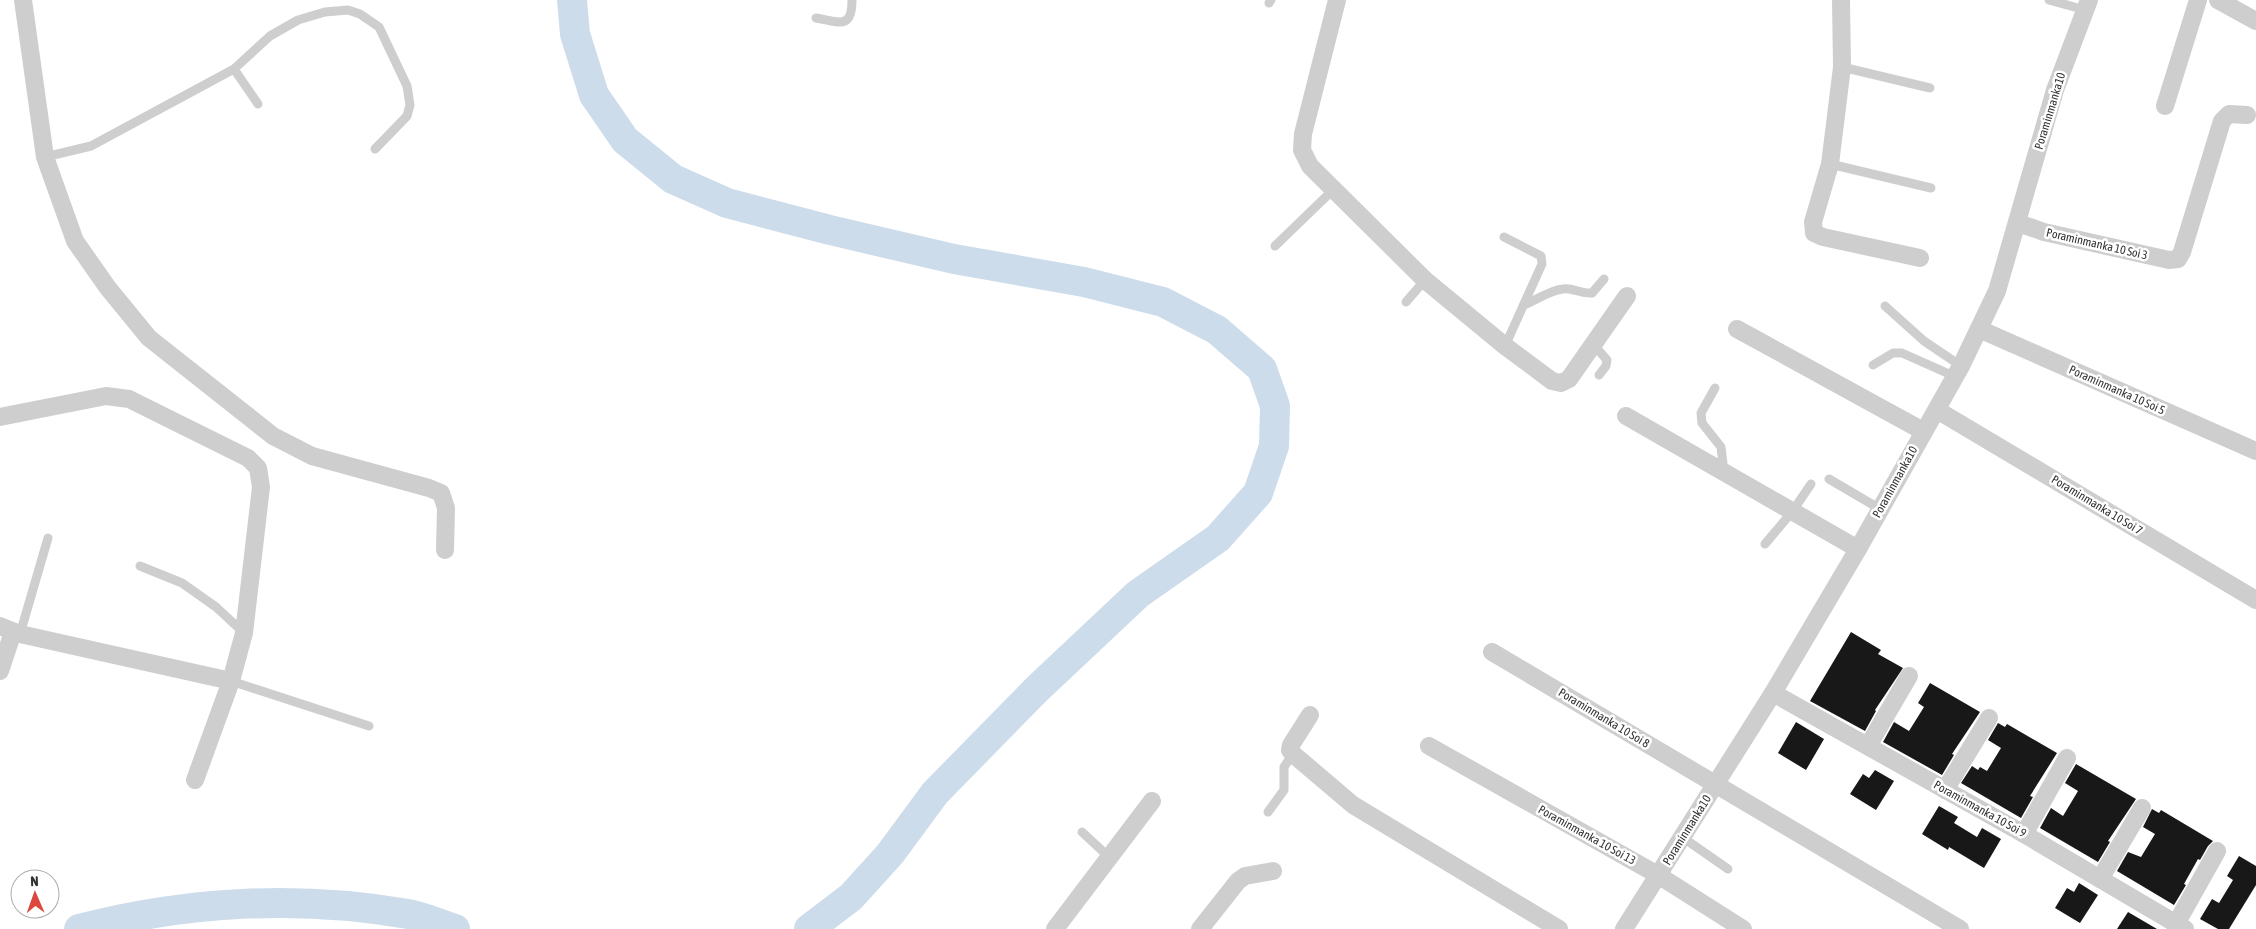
<svg xmlns="http://www.w3.org/2000/svg" width="2256" height="929" font-family="'Asap Condensed',sans-serif">
  <rect width="100%" height="100%" fill="#fff"/>
  <g fill="none" stroke-linecap="round" stroke-linejoin="round">
    <!-- river -->
    <g stroke="#cddceb" stroke-width="30">
      <polyline points="572,0 575,34 594,95 625,140 673,179 727,203 830,230 954,259 1084,282 1163,302 1217,330 1262,369 1275,406 1274,446 1258,493 1218,538 1138,594 1037,689 935,793 890,854 851,897 809,929"/>
      <path d="M 79,929 C 186,901 299,895 408,914 C 424,917 440,924 455,929"/>
    </g>
  </g>
  <!-- building -->
  <g fill="#181818">
    <polygon points="1851,632 1881,650 1878,654 1903,668 1875,710 1876,711 1865,731 1810,701"/>
    <polygon points="1930,683 1980,712 1952,754 1954,755 1942,775 1883,742 1894,722 1909,731 1924,707 1918,703"/>
    <polygon points="1796,722 1824,739 1806,770 1778,753"/>
    <polygon points="1998,723 2005,727 2007,724 2057,753 2030,796 2033,797 2021,818 1961,783 1972,766 1978,770 1980,767 1987,771 2001,748 1988,740"/>
    <polygon points="2076,764 2136,799 2108,841 2110,842 2098,862 2040,828 2051,808 2063,816 2078,791 2065,783"/>
    <polygon points="1875,770 1894,781 1876,810 1850,794 1863,774 1869,778"/>
    <polygon points="1939,806 1958,817 1954,823 1977,837 1982,828 2001,839 1984,868 1949,847 1948,850 1922,834"/>
    <polygon points="2152,809 2159,813 2161,810 2213,841 2208,846 2200,860 2198,859 2184,884 2186,885 2174,905 2117,871 2128,852 2141,857 2155,834 2143,827"/>
    <polygon points="2239,856 2256,866 2256,885 2229,929 2218,929 2200,919 2212,899 2219,903 2233,880 2227,876"/>
    <polygon points="2079,883 2098,895 2080,923 2055,908 2067,888 2074,892"/>
    <polygon points="2128,912 2157,929 2117,929"/>
  </g>
  <g fill="none" stroke-linecap="round" stroke-linejoin="round">
    <!-- service -->
    <g stroke="#cecece" stroke-width="9">
      <polyline points="2049,0 2085,10"/>
      <polyline points="1269,3 1271,0"/>
      <path d="M 816,18 C 839,22 852,30 852,0"/>
      <polyline points="1842,67 1930,88"/>
      <polyline points="234,69 258,104"/>
      <polyline points="45,157 91,146 234,69 270,36 298,20 325,12 348,10 360,14 379,27 407,86 410,105 407,116 375,149"/>
      <polyline points="1830,164 1931,188"/>
      <polyline points="1504,237 1541,256 1542,264 1505,346"/>
      <polyline points="1275,246 1334,189"/>
      <polyline points="1406,302 1425,280"/>
      <path d="M 1524,305 C 1536,300 1556,287 1569,289 C 1577,290 1584,294 1592,293 L 1604,279"/>
      <polyline points="1885,306 1924,341 1961,366"/>
      <polyline points="1593,344 1607,360 1606,366 1599,375"/>
      <polyline points="1873,365 1893,353 1902,353 1956,377"/>
      <polyline points="1715,388 1701,413 1702,423 1721,447 1724,472"/>
      <polyline points="1829,479 1880,509"/>
      <polyline points="1765,544 1792,512 1811,484"/>
      <polyline points="140,566 182,583 216,607 244,633"/>
      <polyline points="20,634 48,538"/>
      <polyline points="231,681 369,726"/>
      <polyline points="1268,812 1284,790 1284,767 1293,754"/>
      <polyline points="1082,832 1110,858"/>
      <polyline points="1682,837 1728,869"/>
    </g>
    <!-- minor -->
    <g stroke="#cecece" stroke-width="18">
      <polyline points="23,0 45,157 75,241 108,288 149,338 273,436 312,456 429,488 441,493 446,508 445,550"/>
      <polyline points="1337,0 1303,134 1302,150 1310,166 1425,280 1505,346 1552,381 1561,383 1569,379 1627,296"/>
      <polyline points="1841,0 1842,67 1830,164 1813,222 1814,233 1823,237 1920,258"/>
      <polyline points="2218,0 2256,21"/>
      <polyline points="2165,106 2198,0"/>
      <polyline points="2018,223 2044,232 2169,260 2178,259 2182,252 2222,121 2229,114 2247,115"/>
      <polyline points="1737,329 1923,431"/>
      <polyline points="1979,329 2256,451"/>
      <polyline points="1937,410 2256,600"/>
      <polyline points="1626,416 1858,549"/>
      <polyline points="0,417 106,396 129,399 248,458 258,468 261,487 244,633 231,681 195,780"/>
      <polyline points="0,626 20,634 231,681"/>
      <polyline points="1492,652 1960,929"/>
      <polyline points="0,671 13,632"/>
      <polyline points="1773,693 2024,834 2185,929"/>
      <polyline points="1310,715 1291,745 1290,750 1293,754 1353,805 1559,929"/>
      <polyline points="1429,746 1658,875 1743,929"/>
      <polyline points="1868,746 1909,676"/>
      <polyline points="1945,790 1989,718"/>
      <polyline points="2024,834 2067,758"/>
      <polyline points="2100,879 2142,808"/>
      <polyline points="2176,924 2217,851"/>
      <polyline points="1055,929 1152,801"/>
      <polyline points="1200,929 1238,881 1245,876 1273,871"/>
      <polyline points="1624,929 1773,693 1858,549 1961,366 1997,291 2055,90 2089,0"/>
    </g>
  </g>
  <g text-anchor="middle" dominant-baseline="central" stroke-width="5" stroke-linejoin="round" paint-order="stroke">
    <!-- street labels -->
    <g font-size="12" fill="#313131" stroke="#fff">
      <text transform="translate(2050 111) rotate(-73)">Poraminmanka10</text>
      <text transform="translate(2097 244) rotate(13)">Poraminmanka 10 Soi 3</text>
      <text transform="translate(2117 390) rotate(24)">Poraminmanka 10 Soi 5</text>
      <text transform="translate(1895 482) rotate(-61)">Poraminmanka10</text>
      <text transform="translate(2097 505) rotate(31)">Poraminmanka 10 Soi 7</text>
      <text transform="translate(1604 718) rotate(31)">Poraminmanka 10 Soi 8</text>
      <text transform="translate(1980 809) rotate(29)">Poraminmanka 10 Soi 9</text>
      <text transform="translate(1687 830) rotate(-58)">Poraminmanka10</text>
      <text transform="translate(1587 835) rotate(29)">Poraminmanka 10 Soi 13</text>
    </g>
  </g>
  <!-- north arrow -->
  <g transform="translate(35 894) rotate(358)"><circle r="24" fill="#ffffff" stroke="#adadad"/>
  <path d="M0-4L9 19L0 12L-9 19Z" fill="#dd483e"/>
  <text y="-8" font-size="14" font-weight="bold" text-anchor="middle" fill="#313131">N</text>
  </g>
</svg>
